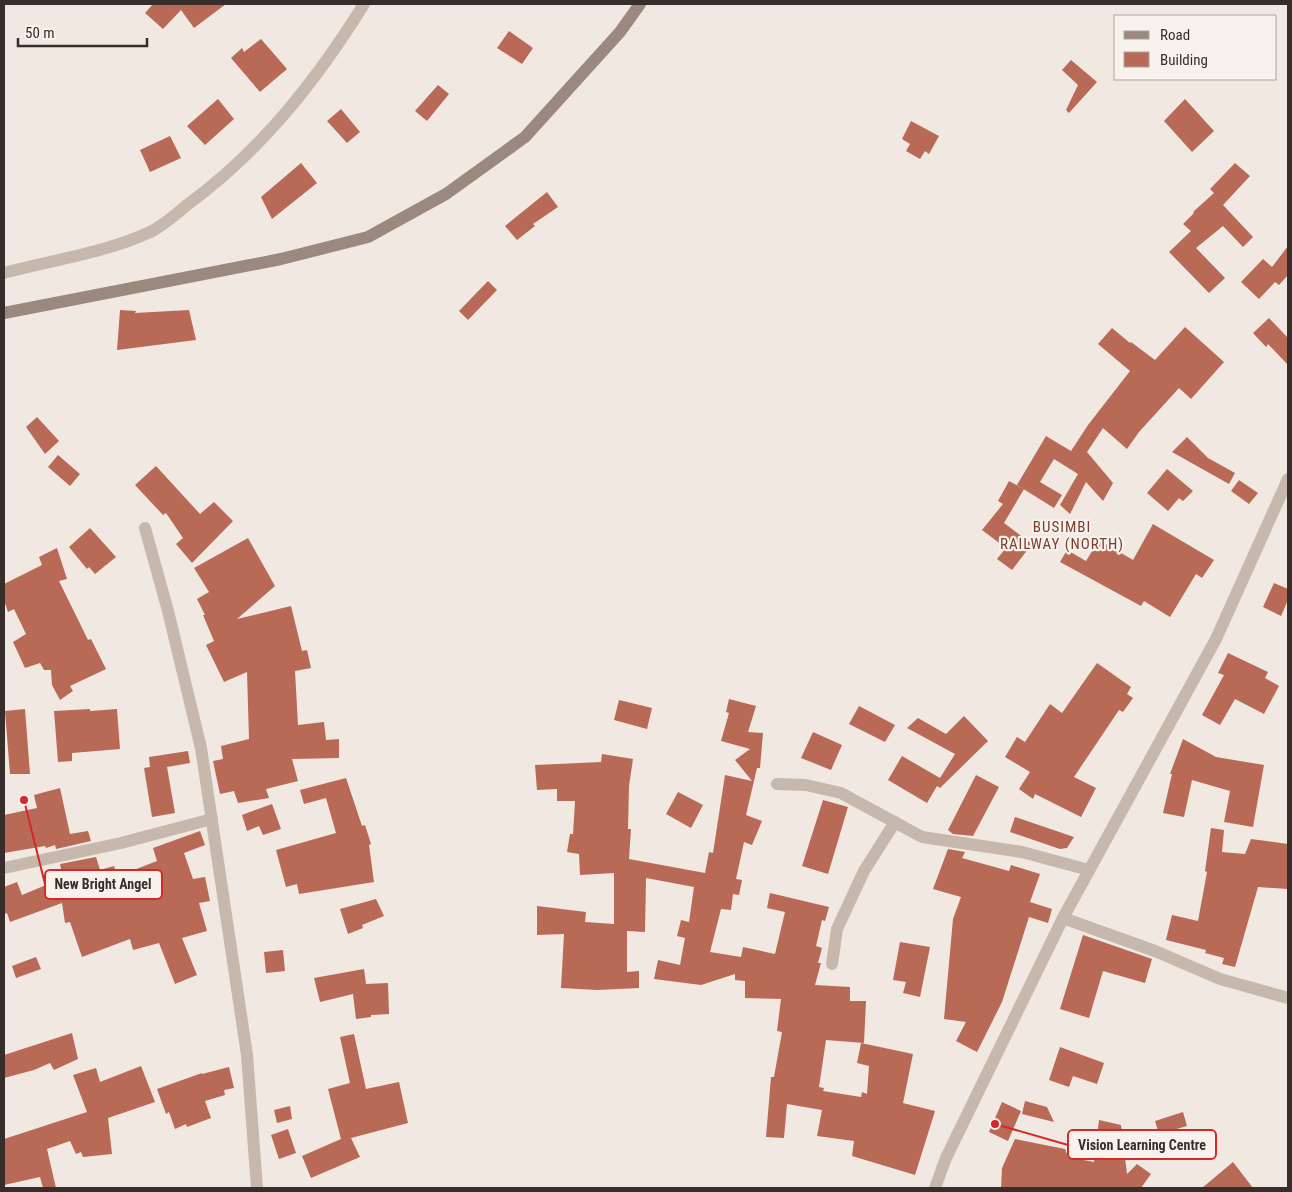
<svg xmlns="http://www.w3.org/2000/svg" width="1292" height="1192" font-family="'Roboto Condensed',sans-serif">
  <rect width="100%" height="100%" fill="#f0e8e1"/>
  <!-- building -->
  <g fill="#b86a57">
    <polygon points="153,4 226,4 194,28 181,10 163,29 145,13"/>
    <polygon points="509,31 533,48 522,64 497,48"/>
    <polygon points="261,39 287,69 260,92 231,58 242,48 244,52"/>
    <polygon points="1071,60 1097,82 1069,113 1066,110 1078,85 1062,70"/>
    <polygon points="438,85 449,94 427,121 415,111"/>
    <polygon points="218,99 234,119 205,145 187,126"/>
    <polygon points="1185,99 1214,131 1192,152 1164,121"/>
    <polygon points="341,109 360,132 347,143 327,121"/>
    <polygon points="911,121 939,136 929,154 925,151 920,159 906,151 910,144 902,139"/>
    <polygon points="170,136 181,158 150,172 140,150"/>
    <polygon points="301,163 317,183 272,219 261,197"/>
    <polygon points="1235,163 1250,176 1223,205 1253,237 1243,247 1223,226 1196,248 1225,278 1209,293 1169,252 1191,231 1183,224 1194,213 1193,212 1214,193 1210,189"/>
    <polygon points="547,192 558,207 533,224 535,226 517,240 505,226"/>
    <polygon points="1288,246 1288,275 1279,285 1275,282 1259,299 1241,282 1263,259 1272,267"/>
    <polygon points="488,281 497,290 468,320 459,311"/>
    <polygon points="120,310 136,311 135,313 189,310 196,340 117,350"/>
    <polygon points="1269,318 1288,338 1288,365 1268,344 1266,347 1253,333"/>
    <polygon points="1185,327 1224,362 1191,399 1179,388 1139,432 1127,449 1103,428 1087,452 1113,483 1103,501 1086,482 1070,514 1060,505 1078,474 1054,459 1040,482 1062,495 1054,508 1017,485 1046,436 1071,451 1088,425 1130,371 1098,344 1112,328 1130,343 1131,342 1155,360"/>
    <polygon points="37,417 59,441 45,454 26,427"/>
    <polygon points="1187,437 1208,458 1235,473 1229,484 1172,452"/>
    <polygon points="58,455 80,474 70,486 48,467"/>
    <polygon points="156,466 200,514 214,502 233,521 192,563 176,544 183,538 166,513 163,515 135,485"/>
    <polygon points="1167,469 1193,491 1183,501 1179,498 1168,511 1147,493"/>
    <polygon points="1239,480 1258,493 1249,504 1231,491"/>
    <polygon points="1009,481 1024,489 1004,523 1032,544 1012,570 997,559 1006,548 982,530 1003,504 998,501"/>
    <polygon points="1153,524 1214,560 1202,578 1196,574 1170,617 1144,601 1141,606 1060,562 1067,550 1086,561 1099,540 1133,560"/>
    <polygon points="90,528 116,557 95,574 89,567 87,569 69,547"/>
    <polygon points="248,538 275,586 237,619 291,606 302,651 307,650 311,668 295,671 298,725 324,722 326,740 339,739 339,758 292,759 298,781 266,789 269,798 238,803 234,791 220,794 213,761 223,759 221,746 249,739 247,672 224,682 206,645 214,641 203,615 205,615 197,599 209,592 194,568"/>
    <polygon points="57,548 67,579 59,581 88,640 91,639 106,669 70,686 73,691 60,700 52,685 51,670 44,670 40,663 25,668 13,642 26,634 14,609 8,612 4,600 4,584 42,565 39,557"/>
    <polygon points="1274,583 1288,589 1288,600 1281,616 1263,607"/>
    <polygon points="1228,653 1268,672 1265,678 1279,686 1264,714 1235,699 1220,725 1202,715 1224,675 1218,673"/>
    <polygon points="1097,663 1131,687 1127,694 1133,698 1123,712 1119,710 1074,777 1096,788 1081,817 1035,794 1033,799 1019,789 1030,772 1005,757 1017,737 1025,742 1050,704 1062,713"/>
    <polygon points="729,699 756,706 748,732 763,733 760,768 757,768 746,815 762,821 752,845 744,842 736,879 742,880 739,895 733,894 731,910 721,909 710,952 741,957 743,947 775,954 785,912 767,908 770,893 829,907 825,921 822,920 816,946 822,948 818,963 821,963 815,985 850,987 850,1001 866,1001 864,1043 826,1040 819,1087 824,1088 823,1091 861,1097 862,1092 867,1094 869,1066 857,1063 861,1043 913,1054 903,1103 935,1111 915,1175 852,1156 854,1141 817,1136 822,1110 787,1104 784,1138 766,1137 771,1077 774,1077 782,1032 777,1031 781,999 745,998 745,981 735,980 735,974 701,985 654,979 658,960 680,965 685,938 677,936 681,920 689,922 694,887 646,878 645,932 627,931 627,972 639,971 639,988 597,990 561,988 564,934 537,935 537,906 586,912 585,922 614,924 614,873 580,875 579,854 567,852 570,834 573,834 575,801 557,801 557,789 537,790 535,765 601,762 602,754 633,759 629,786 628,829 631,829 629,859 705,873 709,852 713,853 725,775 752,781 735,760 750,749 721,741 729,713 726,712"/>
    <polygon points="619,700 652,708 647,729 614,720"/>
    <polygon points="859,706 895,725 885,742 849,724"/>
    <polygon points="25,709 30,774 10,774 5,711"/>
    <polygon points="90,709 90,711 117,709 120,749 72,753 72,761 58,762 54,711"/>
    <polygon points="964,716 988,741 940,788 937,786 927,803 888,780 902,756 940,778 955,754 907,728 918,718 946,734"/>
    <polygon points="813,732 842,745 831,770 801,758"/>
    <polygon points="1183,739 1216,757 1264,765 1253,827 1224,822 1230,791 1192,780 1184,817 1163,813 1172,774 1170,774"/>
    <polygon points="188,751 190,763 167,767 175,813 152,817 144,768 150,767 149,757"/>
    <polygon points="976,775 999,787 973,836 953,834 948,830"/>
    <polygon points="346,778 362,826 365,825 371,844 369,845 374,882 299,894 297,884 286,887 276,850 336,833 326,798 304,804 300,790"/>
    <polygon points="60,788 70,834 88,831 91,841 56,849 55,845 46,848 45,846 4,853 4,815 37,808 34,795"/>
    <polygon points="678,792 703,805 691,828 666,814"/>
    <polygon points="823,800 848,807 828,874 802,866"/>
    <polygon points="272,804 281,829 263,835 259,826 247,831 242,815"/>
    <polygon points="1015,817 1074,837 1067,848 1060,849 1010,832"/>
    <polygon points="1211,828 1224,830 1222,852 1245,854 1251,839 1288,844 1288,889 1258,887 1235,967 1222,964 1224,958 1205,953 1206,950 1166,940 1172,915 1198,921 1207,872 1205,871"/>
    <polygon points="200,831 205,845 184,853 193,879 205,877 210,901 199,903 207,931 182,938 197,975 175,984 159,943 133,950 130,939 82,957 70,922 65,923 62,903 10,922 7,913 4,914 4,887 17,882 22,895 63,878 60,864 96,857 100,870 114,866 118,876 157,861 153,848"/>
    <polygon points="948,849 965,852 962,858 1009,871 1011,865 1040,874 1030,902 1052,909 1048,923 1029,917 1002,1002 977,1052 956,1041 966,1022 944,1019 953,919 961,897 933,889"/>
    <polygon points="376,899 384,916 362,925 363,928 348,934 340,909"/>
    <polygon points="1083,935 1152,959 1145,983 1103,971 1089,1018 1060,1009"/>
    <polygon points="900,942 930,947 920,997 903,993 906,982 893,980"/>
    <polygon points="283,950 285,971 266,973 264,952"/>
    <polygon points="36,957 41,969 16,978 12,966"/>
    <polygon points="364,969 366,984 388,983 389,1014 371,1015 371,1017 356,1019 353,994 320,1002 314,978"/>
    <polygon points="72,1033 78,1059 54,1070 50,1063 34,1070 4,1078 4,1055"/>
    <polygon points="354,1034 366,1089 399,1082 408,1123 351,1138 360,1157 311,1178 302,1156 341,1139 328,1089 350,1083 340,1037"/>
    <polygon points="1060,1047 1104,1063 1097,1084 1073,1076 1069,1087 1049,1080"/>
    <polygon points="141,1066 155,1102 108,1118 112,1154 83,1157 81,1152 76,1154 70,1141 47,1149 56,1188 43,1188 40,1177 4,1185 4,1139 87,1112 73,1075 96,1068 100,1082"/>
    <polygon points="229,1067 234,1088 224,1090 225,1095 205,1101 211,1118 187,1127 186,1124 175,1129 169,1112 166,1114 157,1089 202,1073 202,1074"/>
    <polygon points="1025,1101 1047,1107 1054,1122 1022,1114"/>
    <polygon points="1002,1102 1021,1111 1008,1141 989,1132"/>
    <polygon points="290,1106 292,1119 277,1123 274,1110"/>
    <polygon points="1183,1112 1187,1126 1159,1134 1155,1121"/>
    <polygon points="1099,1120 1121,1125 1127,1174 1137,1164 1151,1174 1141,1188 1001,1188 1002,1168 1015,1139 1065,1149 1068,1157 1094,1162"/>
    <polygon points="288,1129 296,1153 279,1159 271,1135"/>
    <polygon points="1233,1162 1253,1188 1202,1188"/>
  </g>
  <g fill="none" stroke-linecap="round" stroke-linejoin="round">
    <!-- minor -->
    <g stroke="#c7b8ae" stroke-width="12">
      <path d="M 4,273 C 52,260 105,253 150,232 C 163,226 176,214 187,205 C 261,151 316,81 364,4"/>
      <polyline points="145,528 168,611 201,748 247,1055 257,1188"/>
      <polyline points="777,784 806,785 841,793 922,837 1022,852 1089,870"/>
      <polyline points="4,868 121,843 212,819"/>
      <polyline points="1063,918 1155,951 1220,979 1288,998"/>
      <polyline points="832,964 837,929 864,871 895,822"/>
      <polyline points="935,1188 946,1158 1063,918 1216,639 1288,479"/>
    </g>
    <!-- secondary -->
    <polyline stroke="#9b887f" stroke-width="12" points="4,313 281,259 368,237 446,194 525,137 620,32 640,4"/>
  </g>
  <g text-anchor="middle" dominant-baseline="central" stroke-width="4.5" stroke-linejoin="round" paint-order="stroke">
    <!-- quarter labels -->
    <g font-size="15" letter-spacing="1" fill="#7c3d2e" stroke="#f8f2ed">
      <text x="1062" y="527">BUSIMBI<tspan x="1062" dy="17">RAILWAY (NORTH)</tspan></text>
    </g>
  </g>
  <!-- callouts -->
  <path fill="none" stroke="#d62828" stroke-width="2" d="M24 800L45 884M995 1124L1068 1145"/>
  <g fill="#d62828" stroke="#f8f2ed" stroke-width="2">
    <circle cx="24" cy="800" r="5"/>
    <circle cx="995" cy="1124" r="5"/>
  </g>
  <g fill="#f8f2ed" stroke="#d62828" stroke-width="2">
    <rect x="45" y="870" width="117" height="29" rx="5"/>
    <rect x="1068" y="1130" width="148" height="29" rx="5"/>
  </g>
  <g font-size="14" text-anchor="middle" font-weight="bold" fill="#372e2b">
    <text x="103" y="889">New Bright Angel</text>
    <text x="1142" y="1150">Vision Learning Centre</text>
  </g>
  <!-- border -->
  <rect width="1292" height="1192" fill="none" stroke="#372e2b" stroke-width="10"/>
  <!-- legend -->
  <rect x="1114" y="15" width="162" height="65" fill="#f8f2ed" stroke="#aba49f"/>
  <rect x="1124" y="31" width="25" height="8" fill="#9b887f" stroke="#aba49f"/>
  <text x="1160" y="40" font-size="15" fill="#372e2b">Road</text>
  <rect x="1124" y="52" width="25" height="15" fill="#b86a57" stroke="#aba49f"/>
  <text x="1160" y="65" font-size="15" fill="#372e2b">Building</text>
  <!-- scale -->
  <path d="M18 38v8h129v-8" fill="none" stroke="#372e2b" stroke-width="2.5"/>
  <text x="25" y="38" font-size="15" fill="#372e2b" stroke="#f8f2ed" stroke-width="4" paint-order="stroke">50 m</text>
</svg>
